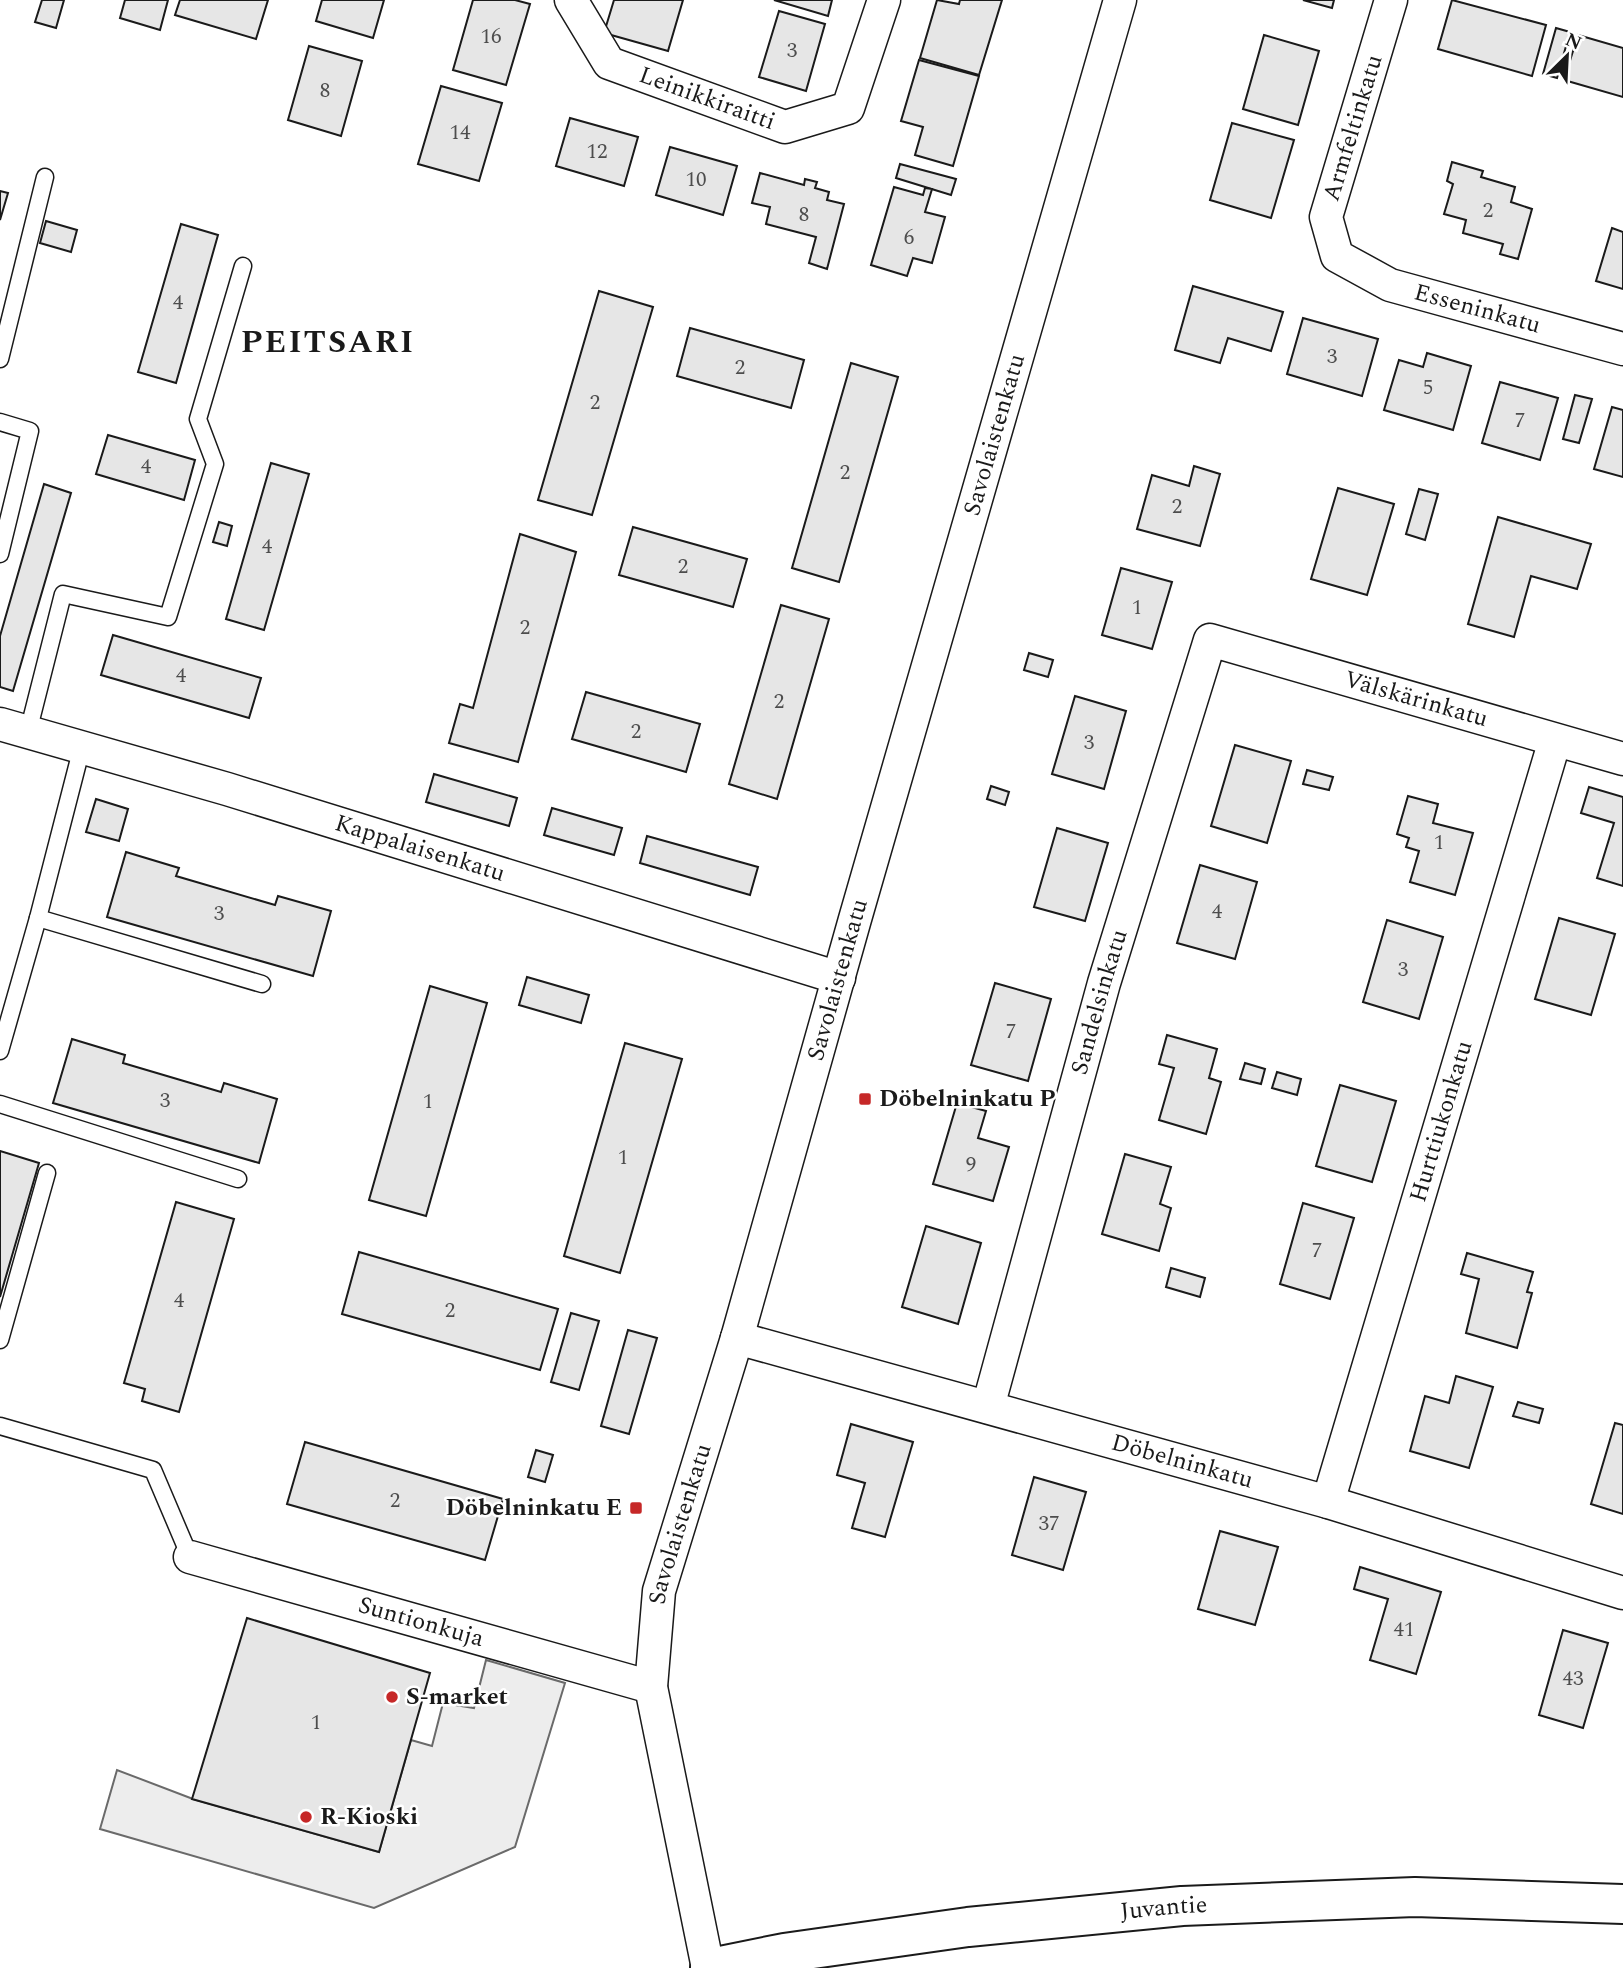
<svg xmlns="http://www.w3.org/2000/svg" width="1623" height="1968" font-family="Spectral,serif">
  <rect width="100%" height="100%" fill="#fff"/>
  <!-- built -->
  <polygon fill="#ededed" stroke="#6a6a6a" stroke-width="2" points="486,1660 565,1683 515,1847 374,1908 100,1829 117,1770 193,1799 379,1852 411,1740 432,1746 443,1703 474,1708"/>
  <!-- building -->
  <g fill="#e6e6e6" stroke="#1a1a1a" stroke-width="2">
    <polygon points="42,0 64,0 56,28 35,22"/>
    <polygon points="125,0 168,0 160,30 120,18"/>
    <polygon points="180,0 268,0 256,39 175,15"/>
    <polygon points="322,0 384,0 373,38 316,21"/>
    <polygon points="473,0 515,0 530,4 506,85 453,70"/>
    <polygon points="614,0 683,0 668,51 604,33"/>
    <polygon points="774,0 832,0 828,16"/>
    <polygon points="937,0 959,4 960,0 1002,0 979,75 920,58"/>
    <polygon points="1303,0 1334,0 1332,8"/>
    <polygon points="1452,0 1546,25 1532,76 1438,49"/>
    <polygon points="779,11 825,24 806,91 759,77"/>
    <polygon points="1556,28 1570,32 1557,78 1543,74"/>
    <polygon points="1264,35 1319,51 1298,125 1243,109"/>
    <polygon points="1578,35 1623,48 1623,97 1564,80"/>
    <polygon points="309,46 362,61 341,136 288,120"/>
    <polygon points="919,60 979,76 953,166 915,155 923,127 901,121"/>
    <polygon points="441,86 502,103 479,181 418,164"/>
    <polygon points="570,118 638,137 624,186 556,166"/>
    <polygon points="1232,123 1294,140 1271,218 1210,200"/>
    <polygon points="670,147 737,166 723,215 656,195"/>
    <polygon points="1452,162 1483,171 1481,177 1515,187 1511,202 1532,209 1518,259 1500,254 1503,244 1463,233 1466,220 1444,214 1453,184 1447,181"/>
    <polygon points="900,164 956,179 951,195 896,178"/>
    <polygon points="760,173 804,185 805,179 817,182 815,188 829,192 827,200 844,204 827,269 809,263 816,237 766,224 770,207 752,203"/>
    <polygon points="894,187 923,195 925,188 932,189 925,212 945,217 932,263 913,258 907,276 871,265"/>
    <polygon points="0,191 8,193 0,220"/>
    <polygon points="46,221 77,230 71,252 40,243"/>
    <polygon points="181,224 218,235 176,383 138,372"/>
    <polygon points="1612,228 1623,232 1623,289 1596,281"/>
    <polygon points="1193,286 1283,312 1271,351 1228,338 1220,363 1175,350"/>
    <polygon points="599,291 653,307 592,515 538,500"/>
    <polygon points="1303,318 1378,339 1362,396 1287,374"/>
    <polygon points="690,328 804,360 791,408 677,376"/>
    <polygon points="1427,353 1471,366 1453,430 1384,410 1399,360 1423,367"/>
    <polygon points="851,363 898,377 839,582 792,568"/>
    <polygon points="1500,382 1558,398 1540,460 1482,443"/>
    <polygon points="1575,395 1592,399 1579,443 1563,439"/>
    <polygon points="1612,407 1623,410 1623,477 1594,469"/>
    <polygon points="108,435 195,460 184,500 96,474"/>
    <polygon points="271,463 309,474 264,630 226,619"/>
    <polygon points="1194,466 1220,474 1200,546 1137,529 1152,475 1189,486"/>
    <polygon points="44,484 71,493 13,691 0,687 0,636"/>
    <polygon points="1338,488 1394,504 1367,595 1311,579"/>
    <polygon points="1419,489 1438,494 1425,540 1406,534"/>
    <polygon points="1498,517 1591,544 1577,589 1531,576 1514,637 1468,624"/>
    <polygon points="219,522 232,526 227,546 213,542"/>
    <polygon points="633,527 747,559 733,607 619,575"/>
    <polygon points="520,534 576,552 518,762 449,743 460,704 473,708"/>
    <polygon points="1121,568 1172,582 1152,649 1102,635"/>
    <polygon points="781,605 829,619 777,799 729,784"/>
    <polygon points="113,635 261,678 249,718 101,675"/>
    <polygon points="1029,653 1053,660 1048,677 1024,670"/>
    <polygon points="586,692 700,724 686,772 572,739"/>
    <polygon points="1075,696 1126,711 1104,789 1052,774"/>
    <polygon points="1235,745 1291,761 1267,843 1211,826"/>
    <polygon points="1307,770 1333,777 1329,790 1303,784"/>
    <polygon points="434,774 517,798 509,826 426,802"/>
    <polygon points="991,786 1009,792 1005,805 987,799"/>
    <polygon points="1589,787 1623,797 1623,886 1597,878 1614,823 1581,813"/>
    <polygon points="1408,796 1438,804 1433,823 1473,833 1455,895 1410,882 1419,851 1406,847 1409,838 1397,834"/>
    <polygon points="96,799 128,809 119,841 86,832"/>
    <polygon points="552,808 622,828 614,855 544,835"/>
    <polygon points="1057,828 1108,843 1085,921 1034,907"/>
    <polygon points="647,836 758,867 750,895 640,863"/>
    <polygon points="126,852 179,868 176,876 275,905 278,896 331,911 313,976 107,917"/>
    <polygon points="1200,865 1257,882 1235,959 1177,943"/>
    <polygon points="1559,918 1615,934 1591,1015 1535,999"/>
    <polygon points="1387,920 1443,937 1419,1019 1363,1002"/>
    <polygon points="527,977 589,995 581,1023 519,1005"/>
    <polygon points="995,983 1051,999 1028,1081 971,1065"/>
    <polygon points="430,986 487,1003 426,1216 369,1200"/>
    <polygon points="1167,1035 1217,1049 1209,1078 1221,1082 1206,1134 1159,1120 1174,1068 1159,1064"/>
    <polygon points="72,1039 125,1055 123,1063 221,1092 224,1083 277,1099 259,1163 53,1103"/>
    <polygon points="625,1043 682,1059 620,1273 564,1256"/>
    <polygon points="1245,1063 1265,1069 1261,1084 1240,1079"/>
    <polygon points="1277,1072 1301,1079 1297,1095 1272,1088"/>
    <polygon points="1340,1085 1396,1101 1372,1182 1316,1166"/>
    <polygon points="957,1103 986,1111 978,1138 1009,1147 993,1201 933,1184"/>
    <polygon points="0,1151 39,1163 0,1297"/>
    <polygon points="1125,1154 1171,1167 1160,1204 1171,1208 1159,1251 1102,1234"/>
    <polygon points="176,1202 234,1219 179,1412 142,1401 145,1389 124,1383"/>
    <polygon points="1303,1203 1354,1218 1330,1299 1280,1284"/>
    <polygon points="926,1226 981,1243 958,1324 902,1307"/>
    <polygon points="359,1252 558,1309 540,1370 342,1314"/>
    <polygon points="1467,1253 1533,1272 1527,1292 1532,1293 1517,1348 1466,1333 1479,1279 1461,1274"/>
    <polygon points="1171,1268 1205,1278 1200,1297 1166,1287"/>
    <polygon points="571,1313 599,1321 579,1390 551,1382"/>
    <polygon points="628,1330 657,1338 629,1434 601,1426"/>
    <polygon points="1456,1376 1493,1387 1469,1468 1410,1451 1425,1396 1449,1403"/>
    <polygon points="1518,1402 1543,1409 1539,1423 1513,1416"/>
    <polygon points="1615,1423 1623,1425 1623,1514 1591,1504"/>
    <polygon points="851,1424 913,1442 885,1537 852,1528 865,1483 837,1475"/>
    <polygon points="305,1442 503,1499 485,1560 287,1504"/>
    <polygon points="536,1450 553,1455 545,1482 528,1477"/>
    <polygon points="1034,1477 1086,1492 1063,1570 1012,1555"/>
    <polygon points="1220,1531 1278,1547 1255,1625 1198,1609"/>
    <polygon points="1360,1567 1441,1592 1416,1674 1370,1660 1388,1599 1354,1589"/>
    <polygon points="247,1618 430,1673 379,1852 192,1799"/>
    <polygon points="1563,1630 1608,1643 1583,1728 1539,1715"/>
  </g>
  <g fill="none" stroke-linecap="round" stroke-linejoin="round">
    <!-- service casing -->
    <g stroke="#1a1a1a" stroke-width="19">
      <g id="service">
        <polyline points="0,359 45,177"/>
        <polyline points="0,422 30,431 0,554"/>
        <polyline points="28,732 63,594 168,617 215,464 198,419 243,266"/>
        <polyline points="82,747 38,918 262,984"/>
        <polyline points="0,1051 38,918"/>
        <polyline points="0,1104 238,1179"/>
        <polyline points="0,1340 47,1173"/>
        <polyline points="0,1426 153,1470 190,1557"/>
      </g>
    </g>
    <!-- minor casing -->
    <g stroke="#1a1a1a" stroke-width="35">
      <g id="minor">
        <path id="s1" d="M 571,0 L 609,63 L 785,127 L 848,108 L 884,0"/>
        <path id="s2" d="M 1391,0 L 1326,217 L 1337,256 L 1390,285 L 1623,349"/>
        <path id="s3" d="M 0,724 L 227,789 L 839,978"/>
        <path id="s4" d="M 737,1338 L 1328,1502 L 1623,1593"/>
        <path id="s5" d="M 988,1407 L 1104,983 L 1210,640 L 1623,759"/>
        <path id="s6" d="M 1328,1502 L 1555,740"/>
        <path id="s7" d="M 190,1557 L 651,1687"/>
        <path id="s8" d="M 708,1968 L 651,1687 L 659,1591 L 737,1338 L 855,919 L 1120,0"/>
      </g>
    </g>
    <!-- secondary casing -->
    <g stroke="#1a1a1a" stroke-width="42">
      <g id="secondary">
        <path id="s9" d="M 710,1968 L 784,1953 L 968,1927 L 1182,1906 L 1415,1897 L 1623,1904"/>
      </g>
    </g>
    <!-- service -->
    <use href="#service" stroke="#fff" stroke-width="16"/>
    <!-- minor -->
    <use href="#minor" stroke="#fff" stroke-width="32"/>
    <!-- secondary -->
    <use href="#secondary" stroke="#fff" stroke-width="38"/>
  </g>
  <!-- markers -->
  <g fill="#c62828" stroke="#fff" stroke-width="2.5">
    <rect x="858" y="1092" width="14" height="14" rx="3.5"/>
    <rect x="629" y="1501" width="14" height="14" rx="3.5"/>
    <circle cx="392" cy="1697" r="7"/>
    <circle cx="306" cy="1817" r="7"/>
  </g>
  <g text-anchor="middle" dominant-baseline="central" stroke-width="5" stroke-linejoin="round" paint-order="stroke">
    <!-- number labels -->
    <g font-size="21" fill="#4d4d4d">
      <text x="491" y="37">16</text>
      <text x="792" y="51">3</text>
      <text x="325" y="91">8</text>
      <text x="460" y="133">14</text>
      <text x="597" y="152">12</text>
      <text x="696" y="180">10</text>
      <text x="1488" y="211">2</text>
      <text x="804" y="215">8</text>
      <text x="909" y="238">6</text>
      <text x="178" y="303">4</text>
      <text x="1332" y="357">3</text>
      <text x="740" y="368">2</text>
      <text x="1428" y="388">5</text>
      <text x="595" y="403">2</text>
      <text x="1520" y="421">7</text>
      <text x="146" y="467">4</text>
      <text x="845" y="473">2</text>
      <text x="1177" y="507">2</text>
      <text x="267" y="547">4</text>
      <text x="683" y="567">2</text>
      <text x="1137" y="608">1</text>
      <text x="525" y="628">2</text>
      <text x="181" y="676">4</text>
      <text x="779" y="702">2</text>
      <text x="636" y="732">2</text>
      <text x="1089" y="743">3</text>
      <text x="1439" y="843">1</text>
      <text x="1217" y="912">4</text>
      <text x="219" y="914">3</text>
      <text x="1403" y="970">3</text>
      <text x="1011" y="1032">7</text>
      <text x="165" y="1101">3</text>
      <text x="428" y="1102">1</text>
      <text x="623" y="1158">1</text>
      <text x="971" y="1165">9</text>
      <text x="1317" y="1251">7</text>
      <text x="179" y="1301">4</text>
      <text x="450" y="1311">2</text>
      <text x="395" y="1501">2</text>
      <text x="1049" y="1524">37</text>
      <text x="1404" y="1630">41</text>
      <text x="1573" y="1679">43</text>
      <text x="316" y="1723">1</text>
    </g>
    <!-- street labels -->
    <g font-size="24" fill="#1a1a1a" stroke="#fff">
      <text stroke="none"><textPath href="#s1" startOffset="178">Leinikkiraitti</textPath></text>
      <text transform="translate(1353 128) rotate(-73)">Armfeltinkatu</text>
      <text stroke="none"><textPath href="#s2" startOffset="418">Esseninkatu</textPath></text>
      <text stroke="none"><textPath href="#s8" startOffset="1587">Savolaistenkatu</textPath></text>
      <text stroke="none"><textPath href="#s5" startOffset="1013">Välskärinkatu</textPath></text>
      <text stroke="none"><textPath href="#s3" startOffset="438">Kappalaisenkatu</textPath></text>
      <text stroke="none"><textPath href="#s8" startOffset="1020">Savolaistenkatu</textPath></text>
      <text stroke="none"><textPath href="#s5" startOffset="420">Sandelsinkatu</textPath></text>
      <text stroke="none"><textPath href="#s6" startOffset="397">Hurttiukonkatu</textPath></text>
      <text stroke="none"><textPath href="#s4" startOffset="462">Döbelninkatu</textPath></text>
      <text stroke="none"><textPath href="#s8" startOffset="453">Savolaistenkatu</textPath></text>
      <text stroke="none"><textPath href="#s7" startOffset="240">Suntionkuja</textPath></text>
      <text stroke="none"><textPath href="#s9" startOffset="458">Juvantie</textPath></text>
    </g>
    <!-- poi labels -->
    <g font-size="24" font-weight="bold" fill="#1a1a1a" stroke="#fff" text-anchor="start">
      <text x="879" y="1099">Döbelninkatu P</text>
      <text x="622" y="1508" text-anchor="end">Döbelninkatu E</text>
      <text x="406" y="1697">S-market</text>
      <text x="320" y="1817">R-Kioski</text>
    </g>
    <!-- district labels -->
    <g font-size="32" font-weight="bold" letter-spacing="2" fill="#1a1a1a" stroke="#fff">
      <text x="328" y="342">PEITSARI</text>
    </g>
  </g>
  <!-- north arrow -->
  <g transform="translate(1567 56) rotate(24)" stroke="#ffffff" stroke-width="5" paint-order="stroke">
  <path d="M0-5L12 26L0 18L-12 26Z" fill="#1a1a1a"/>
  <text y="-10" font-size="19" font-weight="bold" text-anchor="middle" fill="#1a1a1a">N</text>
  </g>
</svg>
